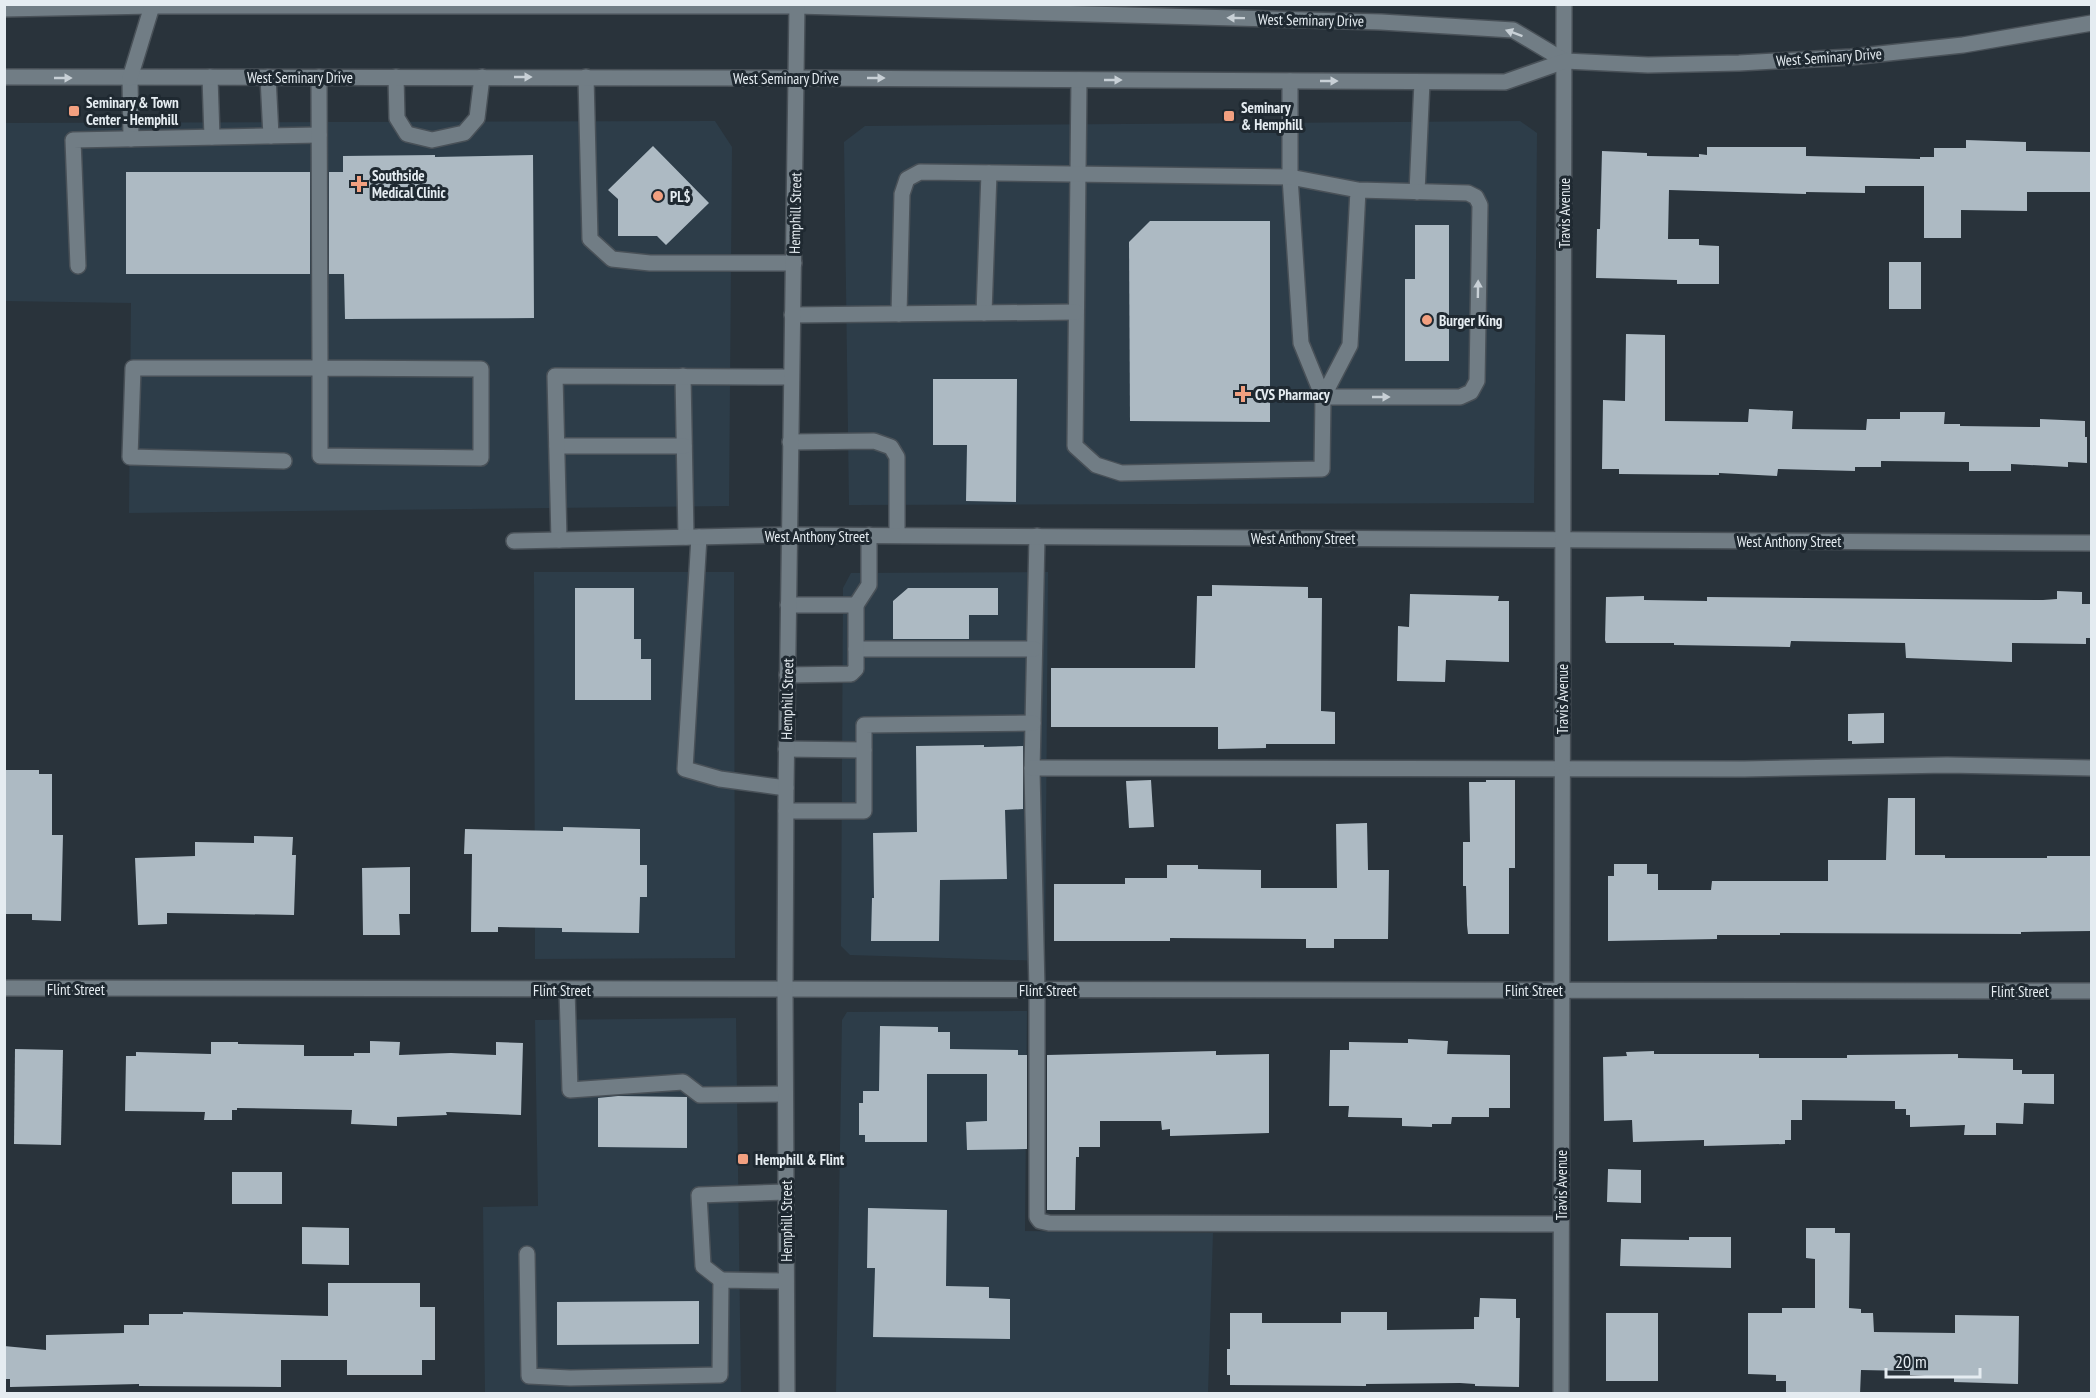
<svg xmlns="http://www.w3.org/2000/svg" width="2096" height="1398" font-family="'PT Sans Narrow',sans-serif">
  <rect width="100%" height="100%" fill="#29333b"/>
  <!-- built -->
  <g fill="#2d3d49">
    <polygon points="715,121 732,147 729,506 129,513 131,303 5,301 5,123"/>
    <polygon points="1520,121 1537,133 1534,503 849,505 844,142 865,126"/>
    <polygon points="534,572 734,572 735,958 535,959"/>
    <polygon points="1048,572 1045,961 850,955 841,946 843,588 851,573"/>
    <polygon points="1027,1011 1025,1231 1213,1233 1208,1393 836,1394 842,1020 847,1012"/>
    <polygon points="736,1018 741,1393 485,1393 483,1207 538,1206 535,1020"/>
  </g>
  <!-- building -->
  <g fill="#adbac3">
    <polygon points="1966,140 2026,142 2026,151 2091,152 2091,192 2027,192 2027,211 1961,210 1961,238 1924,238 1924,186 1865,186 1865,193 1806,192 1806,194 1669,190 1668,239 1699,239 1699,245 1719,246 1719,284 1677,284 1677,280 1596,278 1597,229 1600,229 1602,151 1647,153 1647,156 1699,157 1699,154 1707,155 1707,147 1806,147 1806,156 1920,159 1920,157 1934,157 1934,148 1966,148"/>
    <polygon points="653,146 709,203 666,245 657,236 618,236 618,199 608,190"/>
    <polygon points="435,155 435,157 533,155 534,318 345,319 344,274 329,274 329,172 343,172 343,156"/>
    <rect x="126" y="172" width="184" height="102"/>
    <polygon points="1150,221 1270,221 1270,422 1130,421 1129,242"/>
    <polygon points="1415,225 1449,225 1449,361 1405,361 1405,279 1415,279"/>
    <rect x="1889" y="262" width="32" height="47"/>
    <polygon points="1626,334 1665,335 1665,421 1748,422 1749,409 1793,411 1792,429 1866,430 1867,419 1900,419 1900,412 1945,412 1944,424 1960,424 1960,426 2040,427 2040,419 2085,421 2085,437 2087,437 2087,463 2068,462 2068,467 2011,464 2011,471 1969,471 1969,462 1881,461 1881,467 1855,467 1855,471 1778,469 1777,476 1719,473 1719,475 1619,474 1619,469 1602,469 1603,400 1625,401"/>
    <polygon points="933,379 1017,379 1016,502 966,501 967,445 933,445"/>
    <polygon points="1212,585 1308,587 1308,598 1322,598 1321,711 1335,712 1335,744 1266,744 1266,748 1218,749 1218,727 1051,727 1051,668 1195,668 1197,596 1212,596"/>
    <polygon points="575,588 634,588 634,639 641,639 641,659 651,659 651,700 575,700"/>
    <polygon points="908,588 998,588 998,615 969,615 969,639 893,639 893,601"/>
    <polygon points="2057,591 2082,592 2082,604 2091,604 2091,638 2086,638 2086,644 2012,643 2012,662 1906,658 1905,643 1791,641 1790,647 1674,645 1674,643 1606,643 1605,640 1606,597 1644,596 1644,600 1707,601 1707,597 2043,600 2057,599"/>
    <polygon points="1410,594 1499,596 1498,601 1509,601 1509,662 1446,660 1445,682 1397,681 1398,626 1409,627"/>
    <polygon points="1884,713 1884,743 1852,744 1852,741 1848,741 1848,714"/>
    <polygon points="984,745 984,747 1023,746 1023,809 1005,810 1007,879 940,880 939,941 871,941 872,898 874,898 873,833 917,832 916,746"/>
    <polygon points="4,770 39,770 39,774 52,774 52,835 63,835 61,921 32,920 32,914 4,914"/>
    <polygon points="1151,780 1154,827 1129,828 1126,781"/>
    <polygon points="1486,780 1515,780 1515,868 1509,868 1509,934 1468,934 1467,925 1466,886 1463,886 1463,842 1470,842 1469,782 1486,782"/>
    <polygon points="1888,798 1915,798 1915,855 1945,855 1945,858 2047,858 2047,856 2091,856 2091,931 2021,932 2021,934 1780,933 1780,935 1717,935 1717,939 1608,941 1608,876 1614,876 1614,864 1647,864 1647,874 1658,874 1658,890 1711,890 1712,881 1828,881 1828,860 1886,860"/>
    <polygon points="1367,823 1368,870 1389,870 1388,939 1334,939 1334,948 1306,948 1306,939 1170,938 1170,941 1054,941 1054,884 1125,884 1125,878 1167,878 1167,865 1198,865 1198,869 1261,870 1261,888 1337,888 1336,824"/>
    <polygon points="563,827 640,829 640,865 647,865 647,897 640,897 639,933 562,932 562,928 498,927 498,932 471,932 472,854 464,854 465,829 563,831"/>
    <polygon points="254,836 293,837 292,855 296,855 294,915 167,913 167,924 138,925 135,858 195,856 195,842 254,843"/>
    <polygon points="410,867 410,914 399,914 400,935 363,935 362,868"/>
    <polygon points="880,1026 938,1027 938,1032 950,1032 950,1049 1018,1050 1018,1055 1027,1055 1027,1149 967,1150 966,1122 987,1121 987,1074 927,1074 927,1142 865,1142 865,1135 859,1135 859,1103 863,1103 863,1091 879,1091"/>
    <polygon points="1408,1039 1448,1041 1447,1054 1510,1055 1510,1108 1489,1108 1489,1117 1452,1117 1451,1124 1432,1124 1432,1127 1402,1126 1402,1118 1348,1117 1349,1106 1329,1106 1330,1050 1349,1050 1349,1042 1408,1043"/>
    <polygon points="370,1041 400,1042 399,1055 451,1053 496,1055 496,1042 523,1043 521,1115 446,1112 447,1115 397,1117 397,1126 351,1124 352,1110 237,1108 237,1110 232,1110 232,1120 204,1120 205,1112 125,1111 126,1056 136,1056 136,1052 211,1054 211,1042 238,1042 238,1044 304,1045 304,1056 354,1056 354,1053 370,1053"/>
    <polygon points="15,1049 63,1050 61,1145 14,1144"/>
    <polygon points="1216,1051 1216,1055 1269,1054 1269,1133 1170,1136 1170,1129 1162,1130 1161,1121 1100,1121 1100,1147 1079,1147 1079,1157 1076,1157 1075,1210 1047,1210 1047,1055"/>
    <polygon points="1654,1051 1654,1054 1759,1054 1759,1058 1847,1058 1847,1055 1958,1054 1958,1058 2013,1059 2013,1070 2022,1070 2022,1074 2054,1074 2054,1104 2024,1103 2023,1124 1996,1123 1996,1135 1964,1135 1965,1125 1910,1127 1910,1115 1906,1115 1906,1109 1895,1109 1895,1101 1802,1100 1802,1120 1791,1120 1791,1140 1785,1140 1785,1144 1704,1146 1704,1140 1633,1142 1632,1120 1604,1121 1603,1057 1627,1056 1626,1052"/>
    <polygon points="618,1096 687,1097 687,1148 598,1147 598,1098"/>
    <polygon points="1608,1169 1641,1170 1641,1203 1607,1202"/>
    <rect x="232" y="1172" width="50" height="32"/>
    <polygon points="868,1208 947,1210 946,1286 989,1287 989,1298 1010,1299 1010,1339 873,1337 875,1268 867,1268"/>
    <polygon points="302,1227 349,1228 349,1265 302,1264"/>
    <polygon points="1806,1228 1835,1228 1835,1233 1850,1233 1849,1308 1861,1309 1861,1313 1873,1313 1874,1332 1955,1333 1955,1315 2019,1316 2018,1384 1954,1382 1954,1378 1910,1375 1910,1371 1861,1370 1860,1394 1786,1394 1786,1381 1776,1381 1776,1375 1748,1374 1748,1313 1782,1313 1782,1308 1815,1308 1815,1259 1806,1258"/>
    <polygon points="1689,1237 1731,1237 1731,1268 1620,1266 1621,1239 1689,1240"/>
    <polygon points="328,1283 420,1283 420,1307 435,1307 435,1360 422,1360 422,1375 347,1375 347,1360 281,1360 281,1387 139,1386 139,1384 10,1387 10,1379 4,1379 4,1346 46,1350 46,1335 124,1333 124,1325 149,1325 149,1314 183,1314 183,1312 328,1316"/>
    <polygon points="1480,1298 1516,1299 1516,1318 1520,1318 1519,1387 1475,1386 1475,1384 1460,1383 1366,1384 1366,1386 1230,1385 1230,1375 1227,1375 1227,1349 1230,1349 1230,1313 1262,1313 1262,1323 1341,1323 1341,1312 1387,1312 1387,1330 1474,1329 1474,1317 1479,1317"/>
    <polygon points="699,1301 699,1344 557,1345 557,1302"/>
    <rect x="1606" y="1313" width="52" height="68"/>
  </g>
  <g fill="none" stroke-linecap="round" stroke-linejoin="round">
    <!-- lane casing -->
    <g stroke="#495158" stroke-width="18">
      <g id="lane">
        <polyline points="210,77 212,137"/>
        <polyline points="268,77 271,136"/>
        <polyline points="396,77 397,118 407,134 432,140 464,133 477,118 482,77"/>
        <polyline points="586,77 590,239 612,259 650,263 794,263"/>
        <polyline points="130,78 131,139"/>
        <polyline points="1079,80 1075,446 1096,465 1121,473 1322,469 1323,397 1301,343 1290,177 1290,81"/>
        <polyline points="1417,192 1422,82"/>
        <polyline points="78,266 73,140 319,135"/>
        <polyline points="984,313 989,173"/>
        <polyline points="899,314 902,194 907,179 920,172 1290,177 1358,190 1468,193 1476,197 1480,205 1477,381 1471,392 1460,397 1323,397 1350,345 1358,190"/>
        <polyline points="792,315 1076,312"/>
        <polyline points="683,376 686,537"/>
        <polyline points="790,442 874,441 891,447 897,457 897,535"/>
        <polyline points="557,446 684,446"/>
        <polyline points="284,461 130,457 133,368 320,368 320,456 481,458 481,369 320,368 319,77"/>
        <polyline points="1037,536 1032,771 1037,990 1037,1217 1040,1221 1049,1223 1561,1224"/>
        <polyline points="699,537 685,769 720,779 786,788"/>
        <polyline points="559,540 555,376 791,377"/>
        <polyline points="856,605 869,585 869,535"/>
        <polyline points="856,649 1034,649"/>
        <polyline points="787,675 851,674 856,669 856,605 788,605"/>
        <polyline points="786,749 864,750"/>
        <polyline points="1032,768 1744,769 1947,765 2092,768"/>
        <polyline points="786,811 864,811 864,725 1033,723"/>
        <polyline points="567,990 570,1090 683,1082 700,1095 785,1094"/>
        <polyline points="527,1254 529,1376 570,1378 720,1375 721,1280 786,1281"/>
        <polyline points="721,1280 703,1266 699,1195 786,1192"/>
      </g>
    </g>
    <!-- street casing -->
    <g stroke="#495158" stroke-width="18">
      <g id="street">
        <polyline points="514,541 788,535 2092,543"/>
        <polyline points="4,988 2092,991"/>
        <polyline points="1561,1394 1564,4"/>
      </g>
    </g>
    <!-- secondary casing -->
    <g stroke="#495158" stroke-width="18">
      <g id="secondary">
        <polyline points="4,9 152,6 797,6 1381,22 1513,30 1565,61"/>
        <polyline points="4,77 797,78 1505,82 1565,61 1648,65 1739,63 1851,57 1963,45 2092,23"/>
        <polyline points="130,78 152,6"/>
        <polyline points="787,1394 785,990 786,788 797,4"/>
      </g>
    </g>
    <!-- lane -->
    <use href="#lane" stroke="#717d85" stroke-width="15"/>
    <!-- street -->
    <use href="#street" stroke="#717d85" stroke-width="15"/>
    <!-- secondary -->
    <use href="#secondary" stroke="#717d85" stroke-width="15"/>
  </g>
  <!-- one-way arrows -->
  <defs><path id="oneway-solid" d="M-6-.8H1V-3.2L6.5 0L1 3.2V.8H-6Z" transform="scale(1.5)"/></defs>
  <g fill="#c8d0d6">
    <use href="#oneway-solid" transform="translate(1236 18) rotate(-179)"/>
    <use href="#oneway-solid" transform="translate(1514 33) rotate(-160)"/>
    <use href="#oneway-solid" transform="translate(523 77)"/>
    <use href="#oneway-solid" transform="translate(63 78)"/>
    <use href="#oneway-solid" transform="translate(876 78)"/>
    <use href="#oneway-solid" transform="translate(1113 80)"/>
    <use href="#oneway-solid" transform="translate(1329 81)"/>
    <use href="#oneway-solid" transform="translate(1478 289) rotate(-89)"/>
    <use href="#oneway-solid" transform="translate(1381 397)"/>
  </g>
  <!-- markers -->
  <g fill="#f2a080" stroke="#1f2931" stroke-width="2">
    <rect x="68" y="105" width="12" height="12" rx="3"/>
    <rect x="1223" y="110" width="12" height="12" rx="3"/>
    <path d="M356 175h6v6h6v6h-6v6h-6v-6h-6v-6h6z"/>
    <circle cx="658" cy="196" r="6"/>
    <circle cx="1427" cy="320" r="6"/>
    <path d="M1240 385h6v6h6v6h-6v6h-6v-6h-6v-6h6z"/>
    <rect x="737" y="1153" width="12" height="12" rx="3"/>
  </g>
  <g text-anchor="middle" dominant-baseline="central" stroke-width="6" stroke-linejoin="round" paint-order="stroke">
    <!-- street labels -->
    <g font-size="15" fill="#e5ecf1" stroke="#1f2931">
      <text transform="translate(1311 20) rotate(1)">West Seminary Drive</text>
      <text transform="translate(1829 57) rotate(-4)">West Seminary Drive</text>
      <text x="300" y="77">West Seminary Drive</text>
      <text x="786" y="78">West Seminary Drive</text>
      <text transform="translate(795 213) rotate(-89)">Hemphill Street</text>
      <text transform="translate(1564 213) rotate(-90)">Travis Avenue</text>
      <text x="817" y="536">West Anthony Street</text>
      <text x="1303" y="538">West Anthony Street</text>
      <text x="1789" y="541">West Anthony Street</text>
      <text transform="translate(787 699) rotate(-89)">Hemphill Street</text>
      <text transform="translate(1562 699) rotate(-90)">Travis Avenue</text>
      <text x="76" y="989">Flint Street</text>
      <text x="562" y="990">Flint Street</text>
      <text x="1048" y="990">Flint Street</text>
      <text x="1534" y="990">Flint Street</text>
      <text x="2020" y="991">Flint Street</text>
      <text transform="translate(1561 1185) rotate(-90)">Travis Avenue</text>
      <text transform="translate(786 1221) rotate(-90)">Hemphill Street</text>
    </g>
    <!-- poi labels -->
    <g font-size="15" font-weight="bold" fill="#e5ecf1" stroke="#1f2931" text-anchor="start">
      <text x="86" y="102">Seminary &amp; Town<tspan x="86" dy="17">Center - Hemphill</tspan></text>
      <text x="1241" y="107">Seminary<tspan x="1241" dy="17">&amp; Hemphill</tspan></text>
      <text x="372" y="175">Southside<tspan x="372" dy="17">Medical Clinic</tspan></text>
      <text x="670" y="196">PL$</text>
      <text x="1439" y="320">Burger King</text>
      <text x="1255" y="394">CVS Pharmacy</text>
      <text x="755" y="1159">Hemphill &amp; Flint</text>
    </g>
  </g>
  <!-- border -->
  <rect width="2096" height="1398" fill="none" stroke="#e5ecf1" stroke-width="12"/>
  <!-- scale -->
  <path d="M1886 1368v9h94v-9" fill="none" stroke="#e5ecf1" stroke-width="3"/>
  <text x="1895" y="1368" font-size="18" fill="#e5ecf1" stroke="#1f2931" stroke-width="4.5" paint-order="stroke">20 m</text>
</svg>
